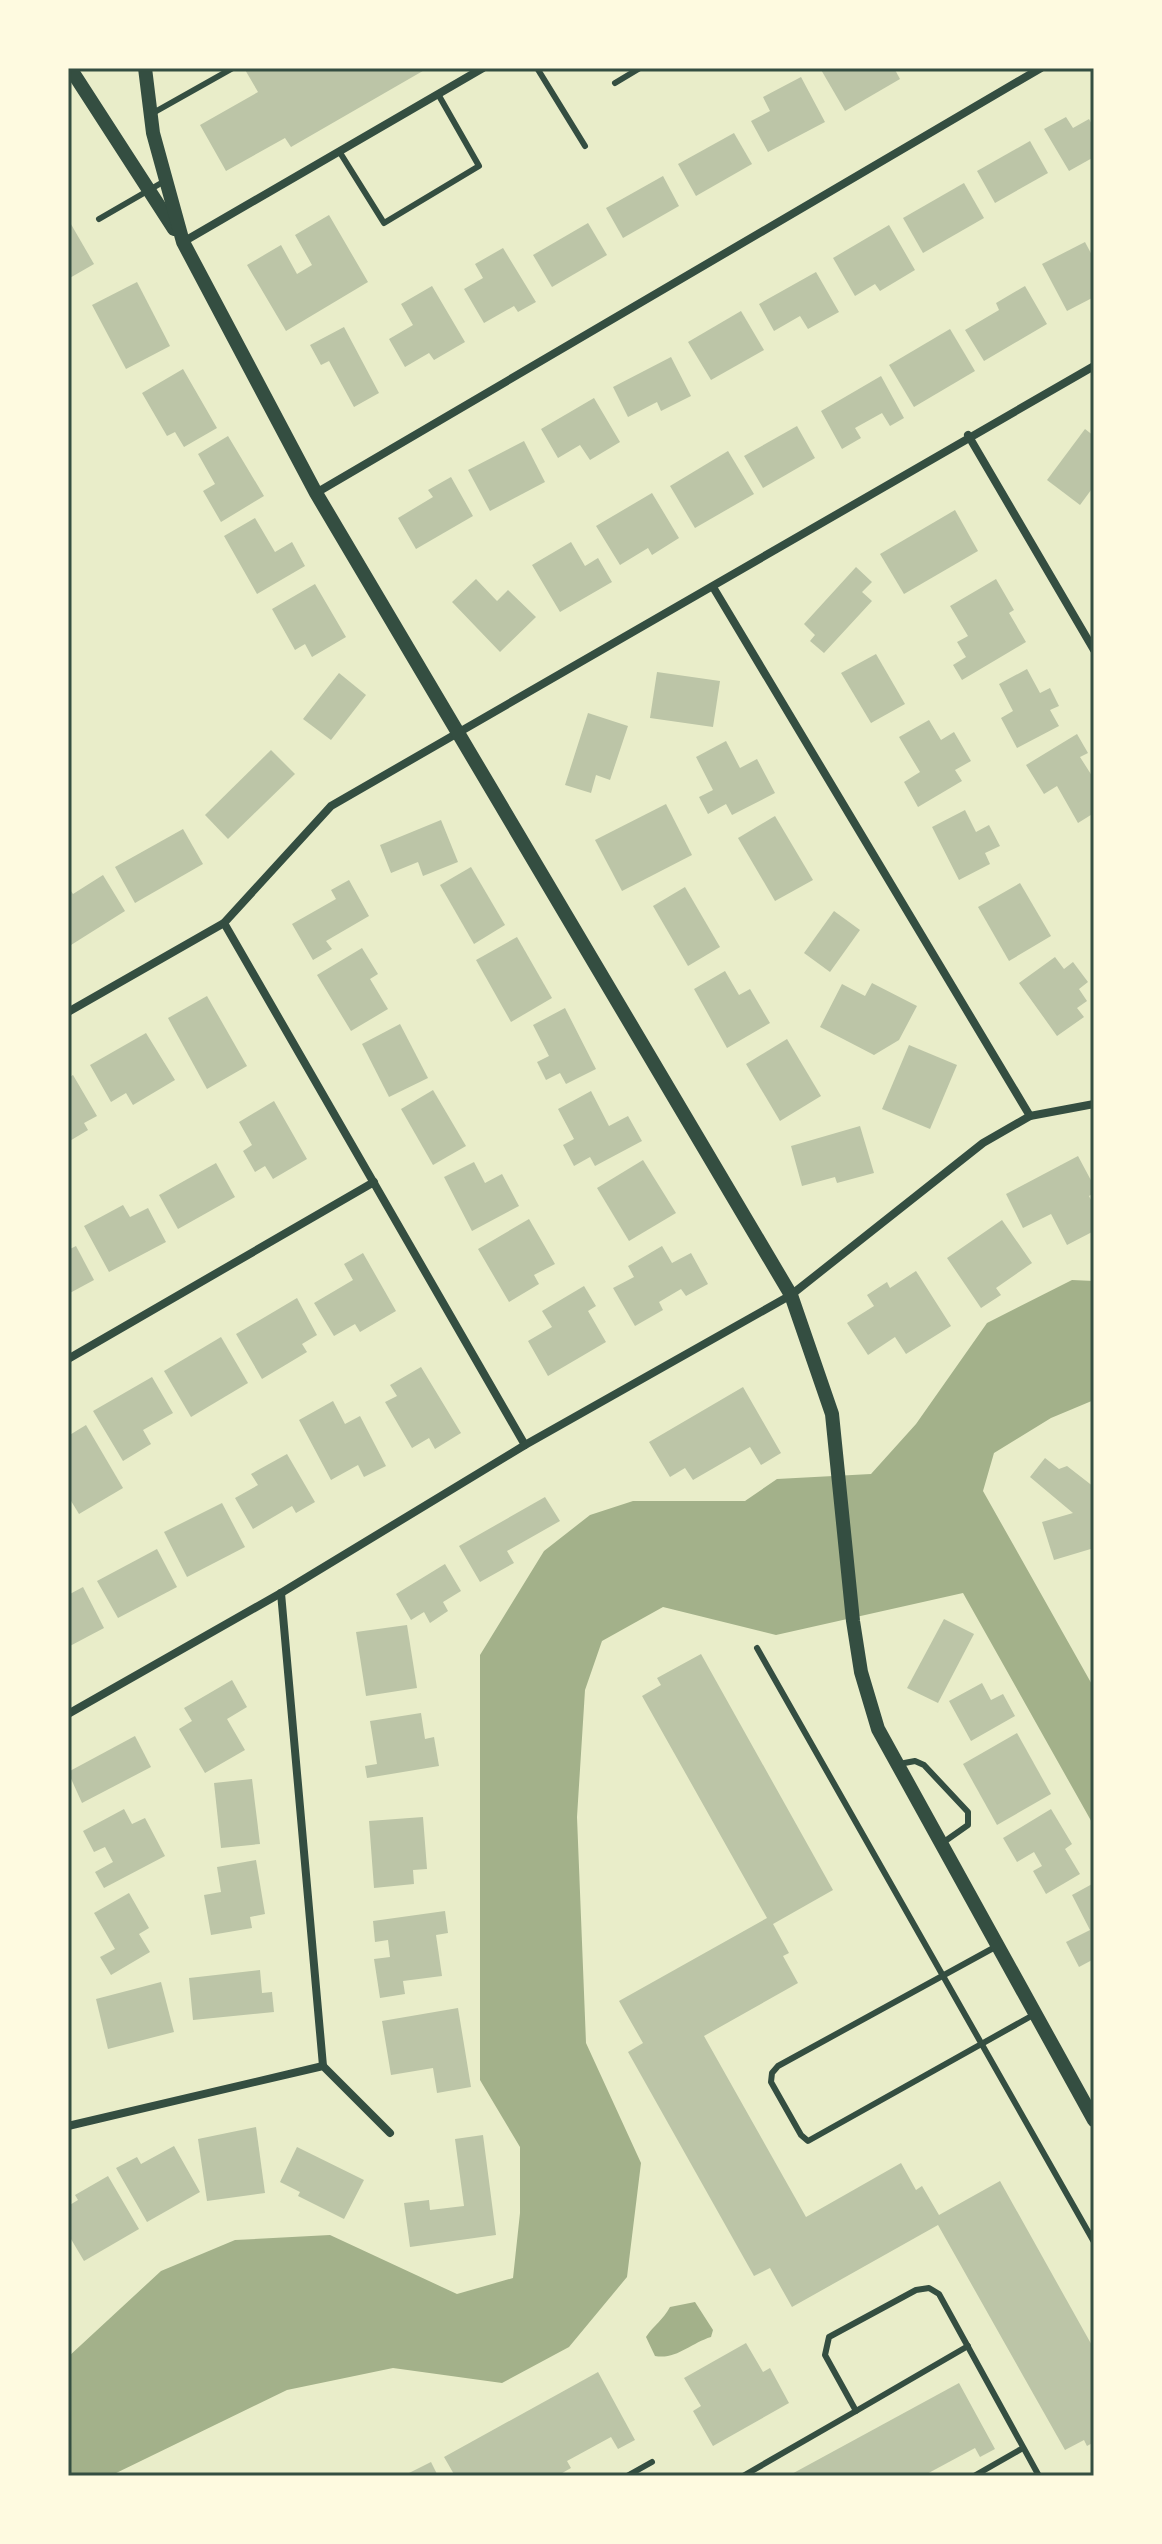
<svg xmlns="http://www.w3.org/2000/svg" width="1162" height="2544" font-family="'DM Sans',sans-serif">
  <rect width="100%" height="100%" fill="#e9edc9"/>
  <!-- water -->
  <g fill="#a3b18a">
    <polygon points="1072,1280 1094,1281 1094,1400 1051,1418 994,1453 983,1491 1094,1688 1094,1826 963,1593 776,1635 663,1607 602,1641 585,1690 577,1817 586,2043 641,2163 627,2277 569,2347 502,2383 393,2368 287,2390 110,2476 68,2476 68,2357 161,2271 235,2240 330,2235 457,2294 513,2278 520,2213 520,2147 480,2080 480,1655 544,1551 590,1515 633,1501 745,1501 777,1479 871,1474 916,1424 987,1323"/>
    <path d="M 695,2302 L 713,2330 L 711,2337 C 691,2343 676,2360 655,2356 L 646,2337 C 654,2325 663,2320 670,2307 Z"/>
  </g>
  <!-- building -->
  <g fill="#bcc5a7">
    <polygon points="244,68 428,68 291,147 285,138 226,171 200,125 258,92"/>
    <polygon points="820,68 894,68 900,79 845,111"/>
    <polygon points="801,77 825,122 768,152 751,121 770,111 763,97"/>
    <polygon points="1066,117 1073,128 1089,119 1094,128 1094,157 1069,171 1044,129"/>
    <polygon points="734,133 752,164 696,196 678,164"/>
    <polygon points="1030,141 1048,173 995,203 977,171"/>
    <polygon points="663,176 679,206 623,238 606,208"/>
    <polygon points="964,183 984,218 923,253 903,218"/>
    <polygon points="329,215 368,282 286,331 247,265 281,245 297,274 312,265 295,235"/>
    <polygon points="68,219 94,264 68,279"/>
    <polygon points="588,223 607,255 552,287 533,255"/>
    <polygon points="889,225 915,270 880,291 875,284 855,296 833,258"/>
    <polygon points="1085,242 1094,259 1094,297 1067,311 1042,264"/>
    <polygon points="503,248 536,302 518,312 514,306 484,323 464,289 483,278 475,264"/>
    <polygon points="816,272 839,312 808,329 800,316 774,331 759,304"/>
    <polygon points="137,282 170,346 126,369 92,305"/>
    <polygon points="432,286 465,342 434,360 429,353 405,367 389,339 413,325 401,304"/>
    <polygon points="1025,286 1047,324 984,361 965,330 999,310 996,303"/>
    <polygon points="741,311 764,350 711,380 688,342"/>
    <polygon points="344,327 379,393 354,407 329,361 321,365 310,345"/>
    <polygon points="950,329 975,371 914,407 889,365"/>
    <polygon points="671,357 691,396 661,411 657,402 628,417 613,387"/>
    <polygon points="183,369 217,428 184,447 175,432 167,436 142,393"/>
    <polygon points="881,376 904,418 890,426 882,413 855,428 861,438 842,449 821,411"/>
    <polygon points="594,398 620,442 590,460 580,445 558,458 541,429"/>
    <polygon points="797,426 815,458 763,488 744,456"/>
    <polygon points="1085,429 1094,436 1094,486 1080,505 1047,480"/>
    <polygon points="228,436 264,496 221,522 203,491 215,484 198,454"/>
    <polygon points="524,441 545,482 490,511 468,470"/>
    <polygon points="728,451 754,494 695,528 670,486"/>
    <polygon points="451,477 473,516 416,549 398,518 433,497 428,490"/>
    <polygon points="652,493 679,538 652,555 648,548 620,565 596,526"/>
    <polygon points="955,510 978,551 904,594 880,554"/>
    <polygon points="255,518 275,552 292,542 305,566 257,594 224,536"/>
    <polygon points="571,542 585,566 598,558 612,582 560,612 532,565"/>
    <polygon points="856,567 872,582 862,592 872,601 824,653 810,641 815,635 804,624"/>
    <polygon points="476,579 497,601 508,590 536,617 500,652 452,602"/>
    <polygon points="996,579 1014,610 1009,613 1026,642 962,680 953,665 966,657 957,642 968,636 950,606"/>
    <polygon points="315,584 346,637 312,657 305,644 295,650 272,609"/>
    <polygon points="876,654 905,704 871,723 841,673"/>
    <polygon points="1027,669 1040,693 1050,688 1059,706 1050,710 1059,726 1017,748 1001,718 1013,711 999,684"/>
    <polygon points="657,672 720,681 713,727 650,718"/>
    <polygon points="339,673 366,695 331,740 303,719"/>
    <polygon points="588,713 628,726 610,780 596,775 591,793 565,785"/>
    <polygon points="929,720 941,740 954,732 971,761 955,770 962,781 918,807 904,782 920,772 899,737"/>
    <polygon points="1077,734 1088,753 1080,757 1094,779 1094,813 1078,823 1057,786 1044,794 1026,765"/>
    <polygon points="726,741 740,768 757,759 775,793 732,815 726,804 708,814 699,797 713,790 696,757"/>
    <polygon points="271,750 295,774 228,839 205,815"/>
    <polygon points="666,804 692,855 622,891 595,840"/>
    <polygon points="965,810 976,832 989,825 1000,846 985,853 990,864 959,880 932,827"/>
    <polygon points="775,816 813,880 775,901 738,838"/>
    <polygon points="441,820 458,862 423,876 418,862 391,873 380,845"/>
    <polygon points="183,829 203,864 135,903 115,867"/>
    <polygon points="471,867 505,925 474,944 440,885"/>
    <polygon points="103,875 125,911 71,945 68,940 68,887 73,894"/>
    <polygon points="349,880 369,916 326,941 332,949 313,960 292,924 336,899 331,890"/>
    <polygon points="1020,883 1051,936 1009,961 978,907"/>
    <polygon points="685,887 720,947 688,966 653,906"/>
    <polygon points="834,911 860,930 830,972 804,953"/>
    <polygon points="517,937 552,998 511,1022 476,960"/>
    <polygon points="362,948 378,974 370,979 388,1009 351,1031 317,975"/>
    <polygon points="1055,957 1064,969 1073,962 1088,982 1079,989 1087,1001 1077,1008 1084,1017 1057,1036 1019,983"/>
    <polygon points="725,971 739,995 750,989 770,1023 727,1048 694,989"/>
    <polygon points="872,983 917,1006 899,1040 874,1055 820,1027 842,984 865,996"/>
    <polygon points="207,996 247,1066 207,1089 168,1018"/>
    <polygon points="565,1008 596,1069 566,1084 560,1073 546,1080 537,1062 549,1056 533,1025"/>
    <polygon points="400,1024 428,1078 389,1097 362,1044"/>
    <polygon points="146,1033 175,1080 133,1105 126,1093 111,1102 90,1065"/>
    <polygon points="787,1039 821,1096 780,1121 746,1064"/>
    <polygon points="909,1045 957,1065 930,1129 882,1109"/>
    <polygon points="73,1075 97,1116 84,1123 88,1130 68,1142 68,1078"/>
    <polygon points="433,1090 466,1146 433,1165 401,1109"/>
    <polygon points="591,1091 609,1126 628,1116 642,1141 595,1166 590,1157 574,1166 563,1145 574,1139 558,1109"/>
    <polygon points="274,1101 307,1159 273,1179 265,1166 255,1172 243,1151 252,1145 239,1122"/>
    <polygon points="860,1126 874,1173 837,1183 835,1177 802,1186 791,1146"/>
    <polygon points="1078,1156 1094,1186 1094,1193 1089,1196 1094,1206 1094,1231 1067,1245 1051,1214 1023,1228 1006,1194"/>
    <polygon points="643,1160 676,1213 629,1241 597,1188"/>
    <polygon points="474,1162 485,1183 502,1174 519,1206 472,1231 444,1177"/>
    <polygon points="216,1163 235,1197 178,1229 159,1195"/>
    <polygon points="123,1205 130,1217 148,1208 166,1242 109,1272 84,1226"/>
    <polygon points="529,1219 555,1264 534,1275 539,1284 509,1302 478,1249"/>
    <polygon points="1002,1220 1032,1263 996,1288 1001,1295 981,1308 947,1258"/>
    <polygon points="76,1246 94,1280 68,1294 68,1250"/>
    <polygon points="662,1246 672,1263 691,1253 708,1284 686,1296 681,1289 659,1302 663,1310 635,1326 613,1288 634,1277 628,1266"/>
    <polygon points="363,1253 396,1311 360,1332 355,1324 334,1336 314,1303 353,1280 344,1264"/>
    <polygon points="916,1271 951,1326 906,1354 895,1337 868,1355 847,1323 874,1306 867,1295 887,1282 890,1288"/>
    <polygon points="584,1286 596,1306 588,1311 606,1342 548,1376 528,1341 552,1327 542,1311"/>
    <polygon points="297,1298 317,1335 302,1344 307,1352 262,1379 236,1334"/>
    <polygon points="221,1337 248,1383 191,1417 164,1371"/>
    <polygon points="421,1367 461,1433 435,1449 429,1438 412,1448 385,1402 397,1396 390,1385"/>
    <polygon points="152,1377 173,1413 143,1430 151,1444 123,1461 93,1411"/>
    <polygon points="743,1387 781,1453 761,1465 750,1447 693,1480 685,1468 670,1477 649,1442"/>
    <polygon points="333,1401 345,1424 360,1416 386,1466 364,1477 358,1465 331,1480 299,1420"/>
    <polygon points="86,1425 123,1488 79,1514 68,1496 68,1436"/>
    <polygon points="287,1454 315,1502 296,1513 292,1506 253,1529 235,1498 258,1485 251,1474"/>
    <polygon points="1045,1458 1059,1469 1067,1466 1094,1487 1094,1548 1054,1560 1042,1522 1073,1513 1030,1477"/>
    <polygon points="545,1497 560,1521 507,1551 514,1563 480,1582 459,1546"/>
    <polygon points="222,1503 245,1547 187,1577 164,1532"/>
    <polygon points="157,1549 177,1587 118,1618 97,1581"/>
    <polygon points="445,1564 461,1591 443,1602 448,1611 430,1623 424,1612 411,1620 396,1594"/>
    <polygon points="83,1587 104,1628 68,1647 68,1595"/>
    <polygon points="944,1619 974,1634 938,1703 907,1688"/>
    <polygon points="407,1625 417,1688 366,1696 356,1632"/>
    <polygon points="701,1654 833,1890 773,1924 789,1953 783,1956 798,1983 704,2036 806,2217 901,2163 916,2190 922,2186 939,2215 1000,2181 1094,2349 1094,2442 1087,2446 1084,2440 1065,2450 938,2225 792,2307 770,2268 754,2276 628,2052 643,2043 619,2001 767,1918 642,1696 661,1685 657,1678"/>
    <polygon points="232,1680 247,1707 227,1719 245,1750 205,1773 179,1729 192,1721 184,1708"/>
    <polygon points="982,1683 991,1700 1003,1694 1015,1716 971,1741 949,1701"/>
    <polygon points="421,1713 425,1739 434,1737 439,1766 367,1778 365,1766 377,1764 370,1721"/>
    <polygon points="1017,1733 1051,1794 997,1825 963,1764"/>
    <polygon points="135,1736 151,1767 82,1803 68,1772"/>
    <polygon points="252,1779 260,1844 221,1848 214,1783"/>
    <polygon points="124,1809 132,1824 145,1818 165,1856 104,1888 95,1872 113,1862 105,1847 94,1852 83,1831"/>
    <polygon points="1051,1809 1072,1844 1065,1849 1080,1874 1046,1894 1033,1871 1042,1866 1034,1852 1017,1862 1003,1838"/>
    <polygon points="423,1817 427,1869 413,1870 414,1884 374,1888 369,1821"/>
    <polygon points="256,1860 265,1914 250,1917 252,1928 211,1935 204,1895 221,1892 217,1867"/>
    <polygon points="1094,1883 1094,1959 1079,1967 1066,1942 1090,1930 1072,1895"/>
    <polygon points="129,1893 149,1928 139,1934 150,1952 111,1975 100,1957 115,1949 94,1913"/>
    <polygon points="445,1911 448,1933 436,1935 442,1976 403,1981 405,1994 380,1998 374,1959 390,1957 388,1940 375,1942 373,1921"/>
    <polygon points="260,1970 262,1993 272,1992 274,2012 193,2020 189,1978"/>
    <polygon points="161,1982 174,2032 108,2049 96,1999"/>
    <polygon points="458,2008 471,2087 437,2093 433,2068 391,2075 382,2021"/>
    <polygon points="256,2127 265,2193 207,2201 198,2139"/>
    <polygon points="483,2135 496,2235 410,2247 404,2203 429,2200 430,2210 464,2206 455,2139"/>
    <polygon points="174,2146 200,2192 147,2222 116,2168 137,2157 141,2164"/>
    <polygon points="297,2147 364,2180 344,2219 298,2196 300,2192 280,2182"/>
    <polygon points="108,2176 139,2229 84,2261 68,2234 68,2206 78,2200 75,2195"/>
    <polygon points="746,2343 763,2372 770,2368 789,2403 713,2446 693,2411 701,2406 684,2378"/>
    <polygon points="598,2372 635,2440 618,2449 611,2437 567,2461 571,2468 557,2476 455,2476 444,2457"/>
    <polygon points="959,2383 995,2449 980,2457 975,2448 923,2476 788,2476"/>
    <polygon points="431,2462 438,2476 403,2476"/>
  </g>
  <g fill="none" stroke-linecap="round" stroke-linejoin="round">
    <!-- service -->
    <g stroke="#344e41" stroke-width="6">
      <polyline points="537,68 585,146"/>
      <polyline points="615,83 640,68"/>
      <polyline points="153,113 233,68"/>
      <polyline points="339,151 384,223 479,166 438,94"/>
      <polyline points="99,219 163,182"/>
      <polyline points="757,1648 1094,2242"/>
      <polyline points="899,1764 915,1761 924,1765 968,1812 968,1825 941,1844"/>
      <polyline points="997,1946 778,2066 772,2073 771,2082 801,2135 808,2141 1035,2014"/>
      <polyline points="856,2411 968,2346"/>
      <polyline points="627,2476 652,2462"/>
      <polyline points="743,2476 856,2411 825,2355 829,2337 916,2290 929,2288 939,2294 1039,2476"/>
      <polyline points="974,2476 1023,2448"/>
    </g>
    <!-- minor -->
    <g stroke="#344e41" stroke-width="8">
      <polyline points="183,242 483,68"/>
      <polyline points="968,435 1094,650"/>
      <polyline points="316,493 1041,68"/>
      <polyline points="713,587 1030,1116"/>
      <polyline points="224,923 525,1445"/>
      <polyline points="68,1012 224,923 331,806 1094,366"/>
      <polyline points="68,1359 374,1182"/>
      <polyline points="281,1593 323,2066"/>
      <polyline points="68,1714 281,1593 525,1445 791,1295 983,1143 1030,1116 1094,1104"/>
      <polyline points="68,2126 323,2066 390,2133"/>
    </g>
    <!-- tertiary -->
    <g stroke="#344e41" stroke-width="14">
      <polyline points="70,68 174,229"/>
      <polyline points="145,68 153,133 183,242 316,493 791,1295 832,1414 853,1621 861,1672 878,1729 1094,2120"/>
    </g>
  </g>
  <!-- border -->
  <rect width="1162" height="2544" fill="none" stroke="#fefae0" stroke-width="140"/>
  <rect x="70" y="70" width="1022" height="2404" fill="none" stroke="#344e41" stroke-width="3"/>
</svg>
